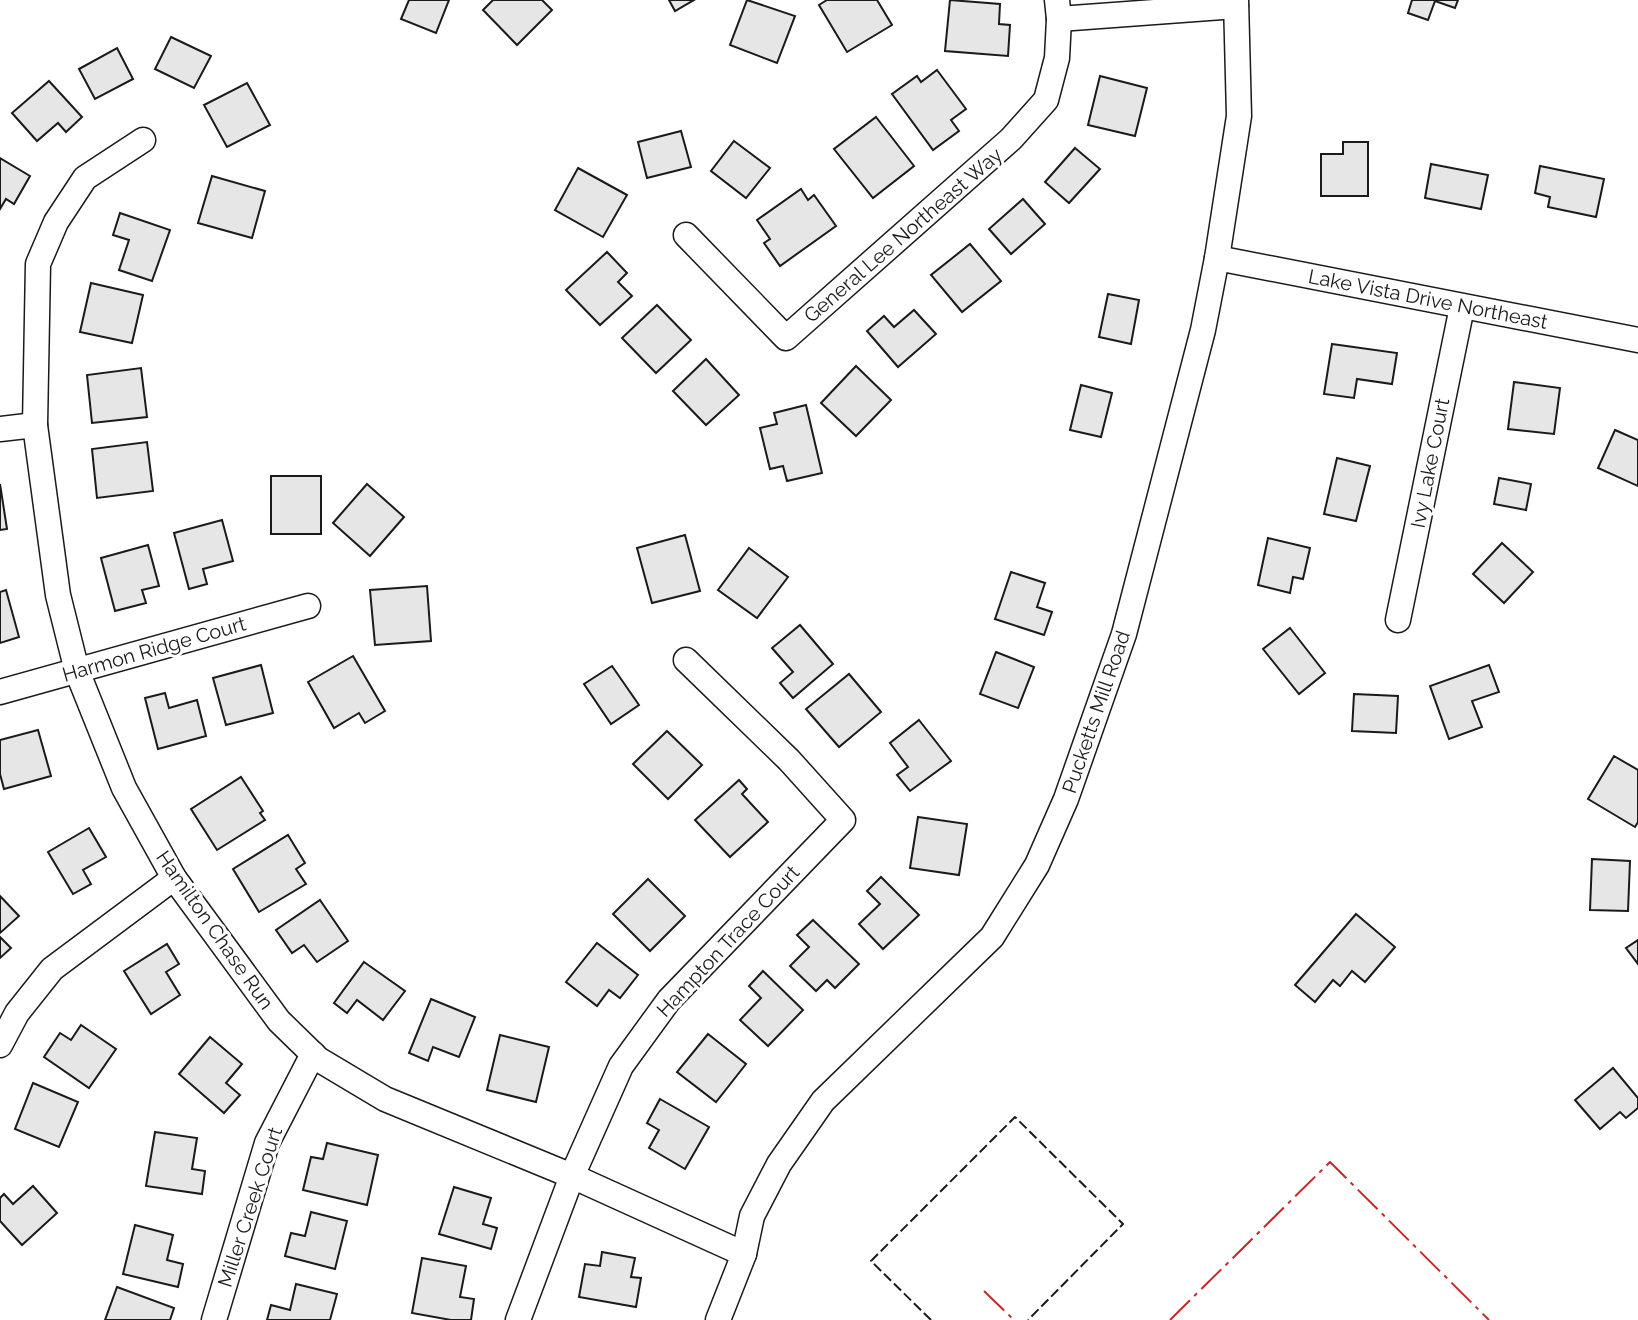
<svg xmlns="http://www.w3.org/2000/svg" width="1638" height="1320" font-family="Raleway,sans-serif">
  <rect width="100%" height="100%" fill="#fff"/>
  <!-- building -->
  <g fill="#e6e6e6" stroke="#1a1a1a" stroke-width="2">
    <polygon points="409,0 449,0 436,33 401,19"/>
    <polygon points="493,0 542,0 552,10 517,45 483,10"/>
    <polygon points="669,0 694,0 675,11"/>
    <polygon points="747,0 795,16 777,63 730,45"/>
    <polygon points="827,0 877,0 892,25 847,52 819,5"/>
    <polygon points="950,0 1000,4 999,24 1010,25 1008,56 945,51"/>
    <polygon points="1412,0 1458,0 1455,8 1435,1 1428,20 1408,13"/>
    <polygon points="171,37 211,56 194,88 155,69"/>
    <polygon points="117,48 133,79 95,99 79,69"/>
    <polygon points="937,70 966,109 951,120 959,131 933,150 892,94 917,76 921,82"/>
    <polygon points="1100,76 1147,88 1135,136 1088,125"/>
    <polygon points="49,81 82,117 66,132 58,123 37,141 12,113"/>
    <polygon points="247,83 270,125 227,147 204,105"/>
    <polygon points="876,117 914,166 873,198 834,149"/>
    <polygon points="681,131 691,167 647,178 638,142"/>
    <polygon points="734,141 770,168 746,198 711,171"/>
    <polygon points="1343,142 1368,142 1368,196 1321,196 1321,154 1343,154"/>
    <polygon points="1075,148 1100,169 1069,203 1045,182"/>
    <polygon points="0,158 30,176 14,204 6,199 0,209"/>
    <polygon points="1431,164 1488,175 1481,209 1425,198"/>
    <polygon points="1540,166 1604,179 1596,217 1548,207 1550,197 1535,193"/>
    <polygon points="578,168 627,195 603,237 555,210"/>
    <polygon points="212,176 265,191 252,238 198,223"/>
    <polygon points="801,189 808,200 814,195 836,226 780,266 764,243 770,239 757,220"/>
    <polygon points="1023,199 1045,224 1011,254 989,229"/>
    <polygon points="120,213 170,230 152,281 119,270 129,240 113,235"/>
    <polygon points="970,244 1001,281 962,312 931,275"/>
    <polygon points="607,252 627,273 618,282 632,296 600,325 566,290"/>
    <polygon points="91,283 143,295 132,343 80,332"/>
    <polygon points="1108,294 1139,300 1131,344 1099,337"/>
    <polygon points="657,305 691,340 656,373 622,338"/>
    <polygon points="914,310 936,334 898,367 867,331 884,316 894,327"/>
    <polygon points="1332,344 1397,353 1392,384 1357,379 1354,398 1324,394"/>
    <polygon points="706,359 739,395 706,425 673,391"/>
    <polygon points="856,366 891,400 856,436 821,403"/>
    <polygon points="141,368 147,417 92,423 87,375"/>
    <polygon points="1514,382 1560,388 1554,434 1508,429"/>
    <polygon points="1081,385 1112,393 1101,437 1070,430"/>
    <polygon points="806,405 822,473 787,481 783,466 770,469 760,428 777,424 774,413"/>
    <polygon points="1615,430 1638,440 1638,486 1598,468"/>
    <polygon points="147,442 153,491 97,498 92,449"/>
    <polygon points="1337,458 1370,466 1356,521 1324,514"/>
    <rect x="271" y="476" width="50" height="58"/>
    <polygon points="1499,478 1531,484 1526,510 1494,504"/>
    <polygon points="0,484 7,529 0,530"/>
    <polygon points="367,484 404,517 370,556 333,523"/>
    <polygon points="222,520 233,561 203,569 207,584 189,589 174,533"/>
    <polygon points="685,535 700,591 652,603 637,548"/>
    <polygon points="1268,538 1310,548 1303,579 1293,577 1290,593 1258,585"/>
    <polygon points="1502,543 1533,572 1504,603 1473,574"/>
    <polygon points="148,545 159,586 142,590 146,603 115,611 101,558"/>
    <polygon points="749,548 788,577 757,618 718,590"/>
    <polygon points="1011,572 1045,583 1037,607 1052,612 1044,635 995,619"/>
    <polygon points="427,586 431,641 375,645 370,590"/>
    <polygon points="6,590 19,637 0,643 0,592"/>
    <polygon points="800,625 833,664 793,698 780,683 793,672 772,648"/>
    <polygon points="1290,628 1325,673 1299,694 1263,649"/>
    <polygon points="996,652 1034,667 1018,708 980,694"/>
    <polygon points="353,656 385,711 365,723 359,713 334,728 308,682"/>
    <polygon points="261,665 273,713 226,725 213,678"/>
    <polygon points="1489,665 1499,692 1472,701 1482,727 1449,739 1430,686"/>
    <polygon points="612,666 639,705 611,724 584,684"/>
    <polygon points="849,674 881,712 839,747 806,709"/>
    <polygon points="165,693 169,708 197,700 206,736 158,749 145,698"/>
    <polygon points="1354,694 1398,696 1396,733 1352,731"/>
    <polygon points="919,720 951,761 910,791 897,775 908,767 890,743"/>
    <polygon points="38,730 51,776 4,789 0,774 0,740"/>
    <polygon points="667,731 702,765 668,799 633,764"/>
    <polygon points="1614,756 1638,770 1638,822 1635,827 1588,799"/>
    <polygon points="241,777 263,811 260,813 265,820 217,850 191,809"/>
    <polygon points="739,780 747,789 742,794 768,822 730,857 695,820"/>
    <polygon points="918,817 967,824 959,875 910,868"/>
    <polygon points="89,828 106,857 83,870 91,884 73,894 48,852"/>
    <polygon points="288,835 305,863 296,869 306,884 259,912 233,869"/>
    <polygon points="1592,859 1630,861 1628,911 1590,910"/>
    <polygon points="881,877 919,915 883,949 859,924 880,904 867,891"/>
    <polygon points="648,879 685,916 650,951 613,914"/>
    <polygon points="0,896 19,916 0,933"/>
    <polygon points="320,900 348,941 317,962 304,945 292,953 276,930"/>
    <polygon points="1356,914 1395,947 1365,982 1352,971 1340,986 1333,980 1315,1002 1295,985"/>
    <polygon points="813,920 859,964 835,988 827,980 816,991 790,966 809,947 797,935"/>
    <polygon points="0,937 11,948 0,958"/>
    <polygon points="1638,940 1638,964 1626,948"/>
    <polygon points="597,943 638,975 620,998 609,990 597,1006 566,982"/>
    <polygon points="167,944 179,964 166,972 180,995 151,1014 124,971"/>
    <polygon points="364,962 405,991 383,1020 357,1000 347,1013 334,1003"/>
    <polygon points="763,971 803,1010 768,1046 740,1020 761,998 749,986"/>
    <polygon points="431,999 475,1017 459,1057 433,1047 428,1061 409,1053"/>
    <polygon points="81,1025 116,1049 89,1088 44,1057 60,1033 71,1040"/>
    <polygon points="708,1034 746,1064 716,1102 677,1072"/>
    <polygon points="500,1035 549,1047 536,1102 487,1090"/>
    <polygon points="210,1037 242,1064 226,1083 240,1095 224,1113 179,1074"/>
    <polygon points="1613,1068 1638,1098 1638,1108 1626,1118 1620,1112 1600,1129 1575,1100"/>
    <polygon points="33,1083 78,1102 59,1147 15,1129"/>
    <polygon points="660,1099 709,1127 685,1169 649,1148 659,1130 647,1123"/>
    <polygon points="155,1132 197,1138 192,1169 205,1171 202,1194 146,1186"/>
    <polygon points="327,1143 378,1155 367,1205 303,1190 311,1157 323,1159"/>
    <polygon points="33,1186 57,1213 22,1245 0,1221 0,1198 4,1194 13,1204"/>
    <polygon points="454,1187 491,1198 483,1224 497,1228 491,1249 439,1234"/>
    <polygon points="311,1212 347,1221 335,1269 285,1256 291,1233 305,1236"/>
    <polygon points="135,1225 173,1235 167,1260 183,1264 178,1287 123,1274"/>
    <polygon points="602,1252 635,1258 631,1277 641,1278 636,1307 579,1297 585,1264 600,1266"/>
    <polygon points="422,1258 466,1266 460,1297 474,1299 471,1320 451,1320 412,1313"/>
    <polygon points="296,1284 337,1294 330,1320 267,1320 271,1305 290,1310"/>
    <polygon points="117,1287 174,1308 170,1320 105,1320"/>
  </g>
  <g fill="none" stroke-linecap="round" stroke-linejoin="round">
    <!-- minor casing -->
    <g stroke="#1a1a1a" stroke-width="27">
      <g id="minor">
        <polyline points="1059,19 1236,6"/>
        <polyline points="143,140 85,178 56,222 38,264 35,425 58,595 77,671 124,788 174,878 279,1021 318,1059 385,1099 572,1176 744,1254"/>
        <polyline points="686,235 786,338 1011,139 1046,100 1057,58 1059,19 1057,0"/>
        <polyline points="1217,258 1638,340"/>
        <polyline points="0,429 35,425"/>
        <polyline points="1398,620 1462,307"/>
        <polyline points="0,692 308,606"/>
        <polyline points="0,1045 17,1013 52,969 174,878"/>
        <polyline points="214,1320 267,1143 313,1054"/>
        <polyline points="518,1320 572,1176 621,1066 669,1000 843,820 789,760 686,660"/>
        <polyline points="718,1320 744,1254 752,1216 779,1164 823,1101 992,937 1037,865 1066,799 1124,634 1203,330 1217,258 1239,116 1236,0"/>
      </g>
    </g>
    <!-- minor -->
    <use href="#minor" stroke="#fff" stroke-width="24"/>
    <!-- fence -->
    <polyline stroke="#1a1a1a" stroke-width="2" stroke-dasharray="10 4" stroke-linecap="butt" points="931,1320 871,1261 1015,1117 1123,1224 1028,1320"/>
    <!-- power -->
    <g stroke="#c62828" stroke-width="2" stroke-dasharray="28 6 4 6" stroke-linecap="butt">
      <polyline points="984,1291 1014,1320"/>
      <polyline points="1170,1320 1330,1162 1489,1320"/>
    </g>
  </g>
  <g text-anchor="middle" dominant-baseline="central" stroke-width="6" stroke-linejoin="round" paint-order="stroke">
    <!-- street labels -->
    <g font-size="20" fill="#1a1a1a" stroke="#fff">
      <text transform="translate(903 235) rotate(-41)">General Lee Northeast Way</text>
      <text transform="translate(1428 299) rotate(11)">Lake Vista Drive Northeast</text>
      <text transform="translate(1430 463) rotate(-79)">Ivy Lake Court</text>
      <text transform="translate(154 649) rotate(-16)">Harmon Ridge Court</text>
      <text transform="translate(1096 712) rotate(-71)">Pucketts Mill Road</text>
      <text transform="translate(215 930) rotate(55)">Hamilton Chase Run</text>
      <text transform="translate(728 941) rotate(-47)">Hampton Trace Court</text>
      <text transform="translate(250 1207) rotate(-72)">Miller Creek Court</text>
    </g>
  </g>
</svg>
